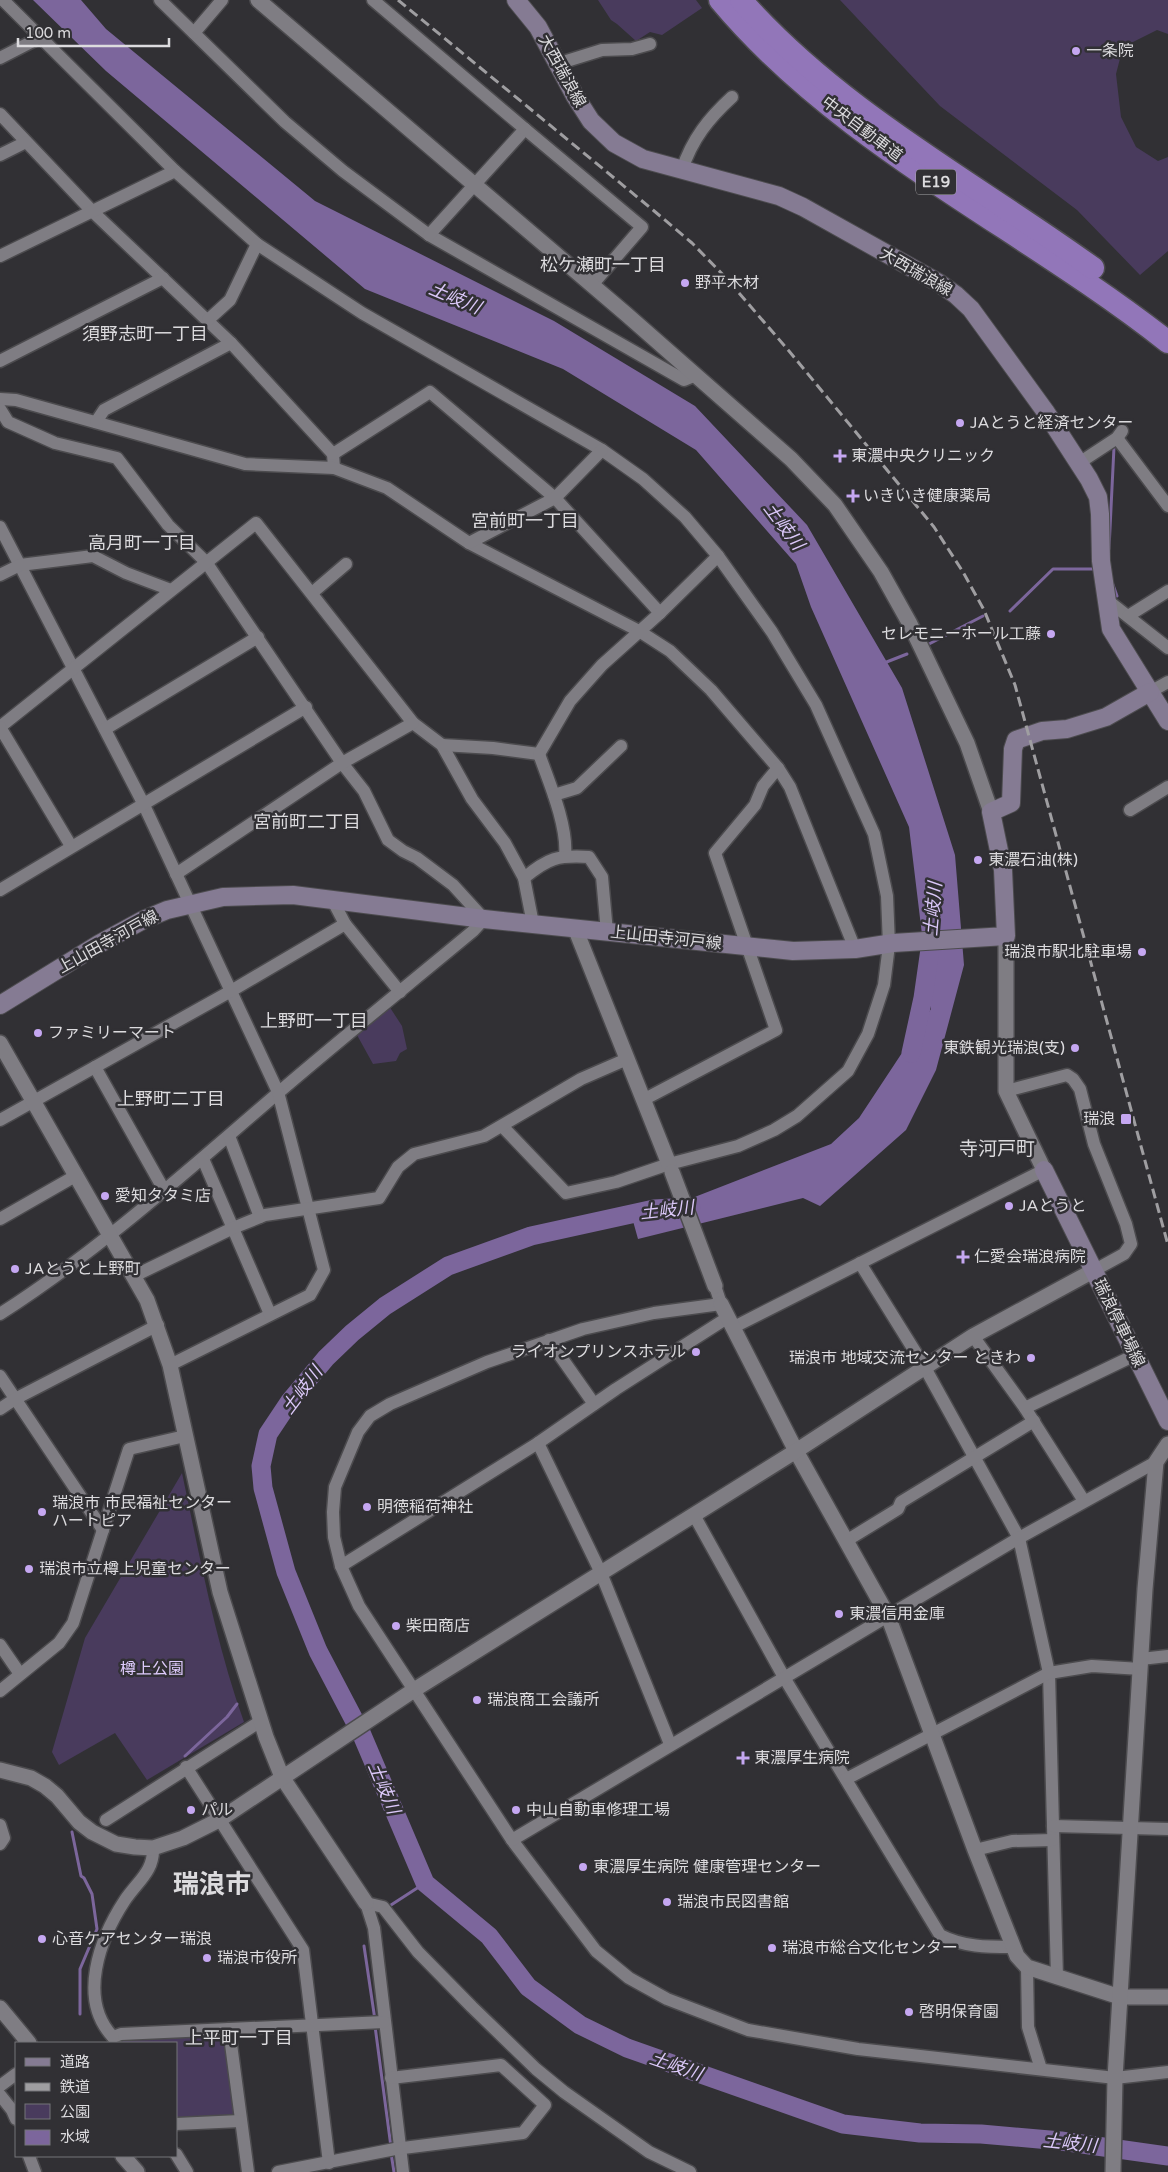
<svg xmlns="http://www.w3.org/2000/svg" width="1168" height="2172" font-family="'Varela Round','Noto Sans JP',sans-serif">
  <rect width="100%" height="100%" fill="#313034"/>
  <!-- green -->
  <g fill="#493b5d">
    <polygon points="598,0 696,0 702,8 662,35 650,32 636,41 617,24 611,20"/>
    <polygon points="840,0 1168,0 1168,34 1157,30 1123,47 1116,74 1121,117 1136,147 1158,161 1168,157 1168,251 1140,275 1077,210 940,106"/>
    <polygon points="389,1006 402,1026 407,1049 400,1053 396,1061 373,1064 357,1035"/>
    <path d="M 182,1473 C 200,1557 215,1641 244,1722 L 147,1780 L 115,1733 L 59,1765 L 52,1752 L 85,1638 Z"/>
    <polygon points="226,2033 235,2117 176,2120 176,2043 122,2043 123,2040"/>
  </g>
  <!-- water -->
  <polygon fill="#7c669c" points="33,0 81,0 106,29 315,201 554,321 695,406 807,525 902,688 955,855 964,965 936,1070 906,1130 820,1206 803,1198 638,1239 633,1221 831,1144 859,1118 931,1009 909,827 811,607 796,564 696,450 563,369 365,289 106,71"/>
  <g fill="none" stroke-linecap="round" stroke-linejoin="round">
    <!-- stream -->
    <g stroke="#7c669c" stroke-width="3">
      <polyline points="1109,549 1114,447"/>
      <polyline points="1112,582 1117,596"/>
      <polyline points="1010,611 1053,569 1094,569"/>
      <polyline points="929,644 983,616"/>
      <polyline points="884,663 907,654"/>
      <polyline points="185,1756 227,1717 237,1704"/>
      <polyline points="72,1832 81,1876 84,1878 92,1894 97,1929 80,1969 80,2014"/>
      <polyline points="391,1905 425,1883"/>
      <polyline points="364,1946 375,2020"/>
      <polyline points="375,2026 391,2147"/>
      <polyline points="391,2153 394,2172"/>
    </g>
    <!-- river -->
    <g stroke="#7c669c" stroke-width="19">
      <polyline points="911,1053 923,998 930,949"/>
      <polyline points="691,1207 654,1209 531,1236 448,1266 385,1306 352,1333 326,1358 290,1401 268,1434 261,1466 263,1488 286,1572 318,1651 362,1735 425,1883 489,1936 528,1987 580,2025 627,2048 843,2124 920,2133 981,2134 1061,2141 1168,2156"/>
    </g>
    <!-- minor casing -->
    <g stroke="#4c4b4e" stroke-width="15">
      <g id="minor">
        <polyline points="3,0 175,171 257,244 362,313 602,450 643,479 685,517 718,556 772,632 816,705 874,834 887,896 889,945 884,985 868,1034 848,1071 797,1116 774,1130 738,1146 669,1164 616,1182 566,1193 503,1127"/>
        <polyline points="160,0 285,122 343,171 429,235 684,380 696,375"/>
        <polyline points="373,0 525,129 429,235"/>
        <polyline points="194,33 222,0"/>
        <polyline points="0,58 39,38"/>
        <polyline points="557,64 602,50 632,49 650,44"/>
        <polyline points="0,114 92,211 231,343 333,454 334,468"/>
        <polyline points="525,129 642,227 592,285"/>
        <polyline points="0,155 26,142"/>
        <path d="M 682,170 C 692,139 709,118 732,97"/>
        <polyline points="0,256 175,171"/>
        <polyline points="208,320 230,300 257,244"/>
        <polyline points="0,361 163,278"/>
        <polyline points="0,399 16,400 245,464 334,468 387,488 469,543 639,631 670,651 711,690 778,768 790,787 855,949"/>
        <path d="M 0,409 L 8,422 L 55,443 L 117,458 L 168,525 L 206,562 L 342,763 L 364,791 L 388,840 L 403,851 L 417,858 L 453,885 L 484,919 L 473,931 C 408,985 342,1038 278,1093 C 188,1170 100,1250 0,1314"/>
        <polyline points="96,422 104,410 231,343"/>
        <polyline points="1117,438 1168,506"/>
        <polyline points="333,454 430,392 555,498 660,613"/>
        <polyline points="1079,463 1117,438 1122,431"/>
        <polyline points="0,527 143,803 278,1092 324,1270 310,1295 170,1365"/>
        <polyline points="469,543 555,498 602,450"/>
        <polyline points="0,575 20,565 93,556 126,573 171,590"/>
        <polyline points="312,593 346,564"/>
        <polyline points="1107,600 1168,648"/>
        <polyline points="1128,616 1168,591"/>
        <polyline points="1150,692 1168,682"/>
        <polyline points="0,727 256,523 413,723 442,745 472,799 505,843 524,878 533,924"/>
        <polyline points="0,727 71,846"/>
        <polyline points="105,729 258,637"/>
        <polyline points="442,745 493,748 539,754"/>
        <polyline points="539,754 570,701 602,665 660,613 718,556"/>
        <path d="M 539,754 C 549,782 568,826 565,856"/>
        <polyline points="554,795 577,788 621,746"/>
        <polyline points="1130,810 1168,787"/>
        <polyline points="176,874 342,763 413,723"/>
        <path d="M 524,878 C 548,858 558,855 589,857 L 602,877 L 607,932"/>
        <polyline points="0,890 306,707"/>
        <polyline points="345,924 400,992"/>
        <polyline points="95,1067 164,1190"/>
        <polyline points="1006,1091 1067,1075 1073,1079 1080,1089 1094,1144 1126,1224 1131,1244 1124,1254 1093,1271"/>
        <polyline points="643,1100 776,1030 715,853 755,805 763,786 778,768"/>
        <polyline points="0,1120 231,991 345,924 333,901"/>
        <polyline points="229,1136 260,1217"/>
        <polyline points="203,1159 270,1314"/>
        <polyline points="0,1219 77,1175"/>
        <polyline points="860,1263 924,1366 1019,1538 1049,1673 1057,1978"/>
        <polyline points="134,1276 233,1228 265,1215 379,1198 398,1167 414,1154 484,1136 581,1079 627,1059"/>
        <polyline points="715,1286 721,1304 654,1313 583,1329 487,1362 390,1404 370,1416 358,1432 335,1487 333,1512 334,1537 341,1566 359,1606 512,1840 596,1951 629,1978 667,1999 748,2030 858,2049 1115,2078 1168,2072"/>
        <polyline points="732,1328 1044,1170"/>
        <polyline points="973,1336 1025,1408 1084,1501"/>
        <polyline points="549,1340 594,1404"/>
        <polyline points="0,1376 103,1530"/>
        <polyline points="1025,1408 1135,1355"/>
        <polyline points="0,1409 15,1399 158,1325"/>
        <polyline points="538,1443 601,1573 670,1744"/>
        <path d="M 694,1515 L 785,1679 L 940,1935 C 963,1947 987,1947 1013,1947"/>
        <polyline points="846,1541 898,1509 901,1502 1034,1421"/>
        <polyline points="341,1566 538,1443 616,1389 727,1318"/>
        <polyline points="0,1645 20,1674"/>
        <polyline points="1141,1659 1168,1656"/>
        <polyline points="0,1691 59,1643 73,1623 129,1449 185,1436"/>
        <polyline points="186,1767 303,1950 329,2163"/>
        <polyline points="846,1779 1049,1673 1092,1666 1141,1669"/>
        <polyline points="106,1820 261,1721"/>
        <polyline points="0,1825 4,1838 0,1844"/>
        <polyline points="1053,1826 1168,1829"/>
        <polyline points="512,1840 1019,1538 1156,1462"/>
        <polyline points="975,1850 1012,1841 1053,1840"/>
        <polyline points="366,1903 383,1907 418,1952 472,2007 536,2069 564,2092 649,2152 690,2172"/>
        <polyline points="366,1903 374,1928 403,2172"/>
        <polyline points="1027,1967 1028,2027 1041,2069"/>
        <polyline points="229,2029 248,2172"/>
        <polyline points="113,2037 121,2034 384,2022"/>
        <path d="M 113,2037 C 77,1999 100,1938 125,1900 C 138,1881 154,1871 153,1848"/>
        <polyline points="0,2086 16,2074"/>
        <polyline points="0,2095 12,2110 16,2119"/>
        <polyline points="176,2124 240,2121"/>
        <polyline points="176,2154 187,2172"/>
        <polyline points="29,2156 35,2172"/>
        <polyline points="278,2172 395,2149 523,2133 545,2105 501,2065 391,2078"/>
      </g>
    </g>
    <!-- tertiary casing -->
    <g stroke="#4c4b4e" stroke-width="18">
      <g id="tertiary">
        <polyline points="258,0 626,314 791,459 835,505 881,572 910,624 967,743 991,812"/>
        <polyline points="575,928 669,1164"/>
        <polyline points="1006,936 1006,1091 1044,1170"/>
        <polyline points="0,1043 147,1300 170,1365 220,1592 266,1737 282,1777 366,1903"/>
        <polyline points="672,1172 715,1286"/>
        <polyline points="721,1304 796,1451 888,1616 975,1850 1017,1956 1027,1967 1120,1997 1168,1997"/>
        <polyline points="0,1770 31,1778 45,1786 57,1796 79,1822 92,1832 116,1844 135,1847 153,1848 183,1838 219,1820 414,1690 796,1451 973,1336 1093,1271"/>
        <polyline points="0,2008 29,2043"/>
        <polyline points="123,2156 137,2172"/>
        <polyline points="1113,2172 1115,2078 1145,1589 1156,1462 1168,1444"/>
      </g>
    </g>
    <!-- secondary casing -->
    <g stroke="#4c4b4e" stroke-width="20">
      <g id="secondary">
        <polyline points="516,0 538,27 575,96 591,121 614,143 643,159 779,196 803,207 939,283 956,295 971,309 1045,411 1089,479 1098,497 1100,514 1101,561 1111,629 1168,721"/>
        <polyline points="0,1005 99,944 143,920 167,910 223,897 293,895 484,919 793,951 855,949 893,943 1006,936 1003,870 991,812 1011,803 1013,749 1016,740 1042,731 1067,729 1106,717 1150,692"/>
        <polyline points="1044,1170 1168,1421"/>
      </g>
    </g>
    <!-- motorway casing -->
    <g stroke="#4c4b4e" stroke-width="25">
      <g id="motorway">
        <path d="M 720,0 C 840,144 1022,227 1168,342"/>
        <path d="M 741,0 C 840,112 974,182 1093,268"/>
      </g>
    </g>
    <!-- minor -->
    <use href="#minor" stroke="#7f7d83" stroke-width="12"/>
    <!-- tertiary -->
    <use href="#tertiary" stroke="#7f7d83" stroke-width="15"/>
    <!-- secondary -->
    <use href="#secondary" stroke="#857b93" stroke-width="18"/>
    <!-- motorway -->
    <use href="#motorway" stroke="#9276b9" stroke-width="22"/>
    <!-- rail -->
    <polyline stroke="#9f9ea1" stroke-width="3" stroke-dasharray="10 5" stroke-linecap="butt" points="398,0 653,210 692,243 727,279 789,351 934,527 963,572 984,610 1015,685 1168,1245"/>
  </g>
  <!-- markers -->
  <g fill="#c5a7f1" stroke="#313034" stroke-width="2">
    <circle cx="1076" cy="51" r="5"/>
    <circle cx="685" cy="283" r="5"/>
    <circle cx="960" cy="423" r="5"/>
    <path d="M837.5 448.5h5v5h5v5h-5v5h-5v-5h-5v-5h5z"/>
    <path d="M850.5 488.5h5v5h5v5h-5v5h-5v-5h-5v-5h5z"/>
    <circle cx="1051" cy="634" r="5"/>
    <circle cx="978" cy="860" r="5"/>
    <circle cx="1142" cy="952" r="5"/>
    <circle cx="38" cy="1033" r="5"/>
    <circle cx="1075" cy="1048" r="5"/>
    <rect x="1120" y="1113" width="12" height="12" rx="2.5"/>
    <circle cx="105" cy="1196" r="5"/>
    <circle cx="1009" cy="1206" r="5"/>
    <path d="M960.5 1249.5h5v5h5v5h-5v5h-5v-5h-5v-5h5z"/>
    <circle cx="15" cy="1269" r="5"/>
    <circle cx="696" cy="1352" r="5"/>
    <circle cx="1031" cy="1358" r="5"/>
    <circle cx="367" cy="1507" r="5"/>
    <circle cx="42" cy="1512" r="5"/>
    <circle cx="29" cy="1569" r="5"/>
    <circle cx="839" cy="1614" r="5"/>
    <circle cx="396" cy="1626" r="5"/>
    <circle cx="477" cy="1700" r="5"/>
    <path d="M740.5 1750.5h5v5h5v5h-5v5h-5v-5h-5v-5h5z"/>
    <circle cx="191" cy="1810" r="5"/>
    <circle cx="516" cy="1810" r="5"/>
    <circle cx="583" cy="1867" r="5"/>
    <circle cx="667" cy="1902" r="5"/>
    <circle cx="42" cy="1939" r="5"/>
    <circle cx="772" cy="1948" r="5"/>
    <circle cx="207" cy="1958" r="5"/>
    <circle cx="909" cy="2012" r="5"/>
  </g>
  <g text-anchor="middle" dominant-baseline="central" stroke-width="5" stroke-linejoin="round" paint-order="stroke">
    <!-- shield labels -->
    <rect fill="#313034" stroke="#a9a8ab" stroke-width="1" x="916" y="169.5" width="40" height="25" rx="4"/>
    <g font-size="15" font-weight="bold" fill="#dcdbde">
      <text x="936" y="182">E19</text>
    </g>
    <!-- poi labels -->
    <g font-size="16" fill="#dcdbde" stroke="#313034" text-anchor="start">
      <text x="1086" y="51">一条院</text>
      <text x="695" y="283">野平木材</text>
      <text x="970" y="423">JAとうと経済センター</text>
      <text x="851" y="456">東濃中央クリニック</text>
      <text x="863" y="496">いきいき健康薬局</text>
      <text x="1041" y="634" text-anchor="end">セレモニーホール工藤</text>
      <text x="988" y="860">東濃石油(株)</text>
      <text x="1132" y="952" text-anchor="end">瑞浪市駅北駐車場</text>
      <text x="48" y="1033">ファミリーマート</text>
      <text x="1065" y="1048" text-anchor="end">東鉄観光瑞浪(支)</text>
      <text x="1115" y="1119" text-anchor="end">瑞浪</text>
      <text x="115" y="1196">愛知タタミ店</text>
      <text x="1019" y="1206">JAとうと</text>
      <text x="974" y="1257">仁愛会瑞浪病院</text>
      <text x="25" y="1269">JAとうと上野町</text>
      <text x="686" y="1352" text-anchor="end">ライオンプリンスホテル</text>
      <text x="1021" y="1358" text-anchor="end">瑞浪市 地域交流センター ときわ</text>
      <text x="52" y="1503">瑞浪市 市民福祉センター<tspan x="52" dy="18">ハートピア</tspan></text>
      <text x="377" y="1507">明徳稲荷神社</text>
      <text x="39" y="1569">瑞浪市立樽上児童センター</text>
      <text x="849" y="1614">東濃信用金庫</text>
      <text x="406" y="1626">柴田商店</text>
      <text x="487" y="1700">瑞浪商工会議所</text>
      <text x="754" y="1758">東濃厚生病院</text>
      <text x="201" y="1810">パル</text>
      <text x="526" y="1810">中山自動車修理工場</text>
      <text x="593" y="1867">東濃厚生病院 健康管理センター</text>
      <text x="677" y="1902">瑞浪市民図書館</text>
      <text x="52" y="1939">心音ケアセンター瑞浪</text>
      <text x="782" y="1948">瑞浪市総合文化センター</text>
      <text x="217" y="1958">瑞浪市役所</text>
      <text x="919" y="2012">啓明保育園</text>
    </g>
    <!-- street labels -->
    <g font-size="16" fill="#dcdbde" stroke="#313034">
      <text transform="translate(562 71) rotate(61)">大西瑞浪線</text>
      <text transform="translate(862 129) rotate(37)">中央自動車道</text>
      <text transform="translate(916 272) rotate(30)">大西瑞浪線</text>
      <text transform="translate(666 938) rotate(6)">上山田寺河戸線</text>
      <text transform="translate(108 942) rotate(-29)">上山田寺河戸線</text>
      <text transform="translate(1119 1323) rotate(64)">瑞浪停車場線</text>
    </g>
    <!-- park labels -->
    <g font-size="16" fill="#ddcafb" stroke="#313034">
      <text x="152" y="1669">樽上公園</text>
    </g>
    <!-- neighbourhood labels -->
    <g font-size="18" fill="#dcdbde" stroke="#313034">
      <text x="603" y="265">松ケ瀬町一丁目</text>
      <text x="145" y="334">須野志町一丁目</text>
      <text x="525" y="521">宮前町一丁目</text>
      <text x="142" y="543">高月町一丁目</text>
      <text x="307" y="822">宮前町二丁目</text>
      <text x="314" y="1021">上野町一丁目</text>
      <text x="171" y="1099">上野町二丁目</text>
      <text x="239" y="2038">上平町一丁目</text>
    </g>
    <!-- water labels -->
    <g font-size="18" font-style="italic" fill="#dbc8f9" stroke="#313034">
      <text transform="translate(455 298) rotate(23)">土岐川</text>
      <text transform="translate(784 526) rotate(53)">土岐川</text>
      <text transform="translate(933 909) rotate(-85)">土岐川</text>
      <text transform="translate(667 1210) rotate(-6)">土岐川</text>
      <text transform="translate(302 1390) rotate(-53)">土岐川</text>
      <text transform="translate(384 1788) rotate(67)">土岐川</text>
      <text transform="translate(676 2066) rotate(19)">土岐川</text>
      <text transform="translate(1070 2143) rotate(6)">土岐川</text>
    </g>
    <!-- quarter labels -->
    <g font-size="19" fill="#dcdbde" stroke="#313034">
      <text x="997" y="1149">寺河戸町</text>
    </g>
    <!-- town labels -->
    <g font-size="26" font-weight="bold" fill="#dcdbde" stroke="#313034">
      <text x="212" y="1884">瑞浪市</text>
    </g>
  </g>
  <!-- legend -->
  <rect x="15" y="2042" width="162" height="115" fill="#313034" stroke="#757478"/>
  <rect x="25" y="2058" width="25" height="8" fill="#857b93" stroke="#757478"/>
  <text x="60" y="2067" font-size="15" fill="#dcdbde">道路</text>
  <rect x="25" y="2083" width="25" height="8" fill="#9f9ea1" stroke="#757478"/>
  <text x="60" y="2092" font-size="15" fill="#dcdbde">鉄道</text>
  <rect x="25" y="2104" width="25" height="15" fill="#493b5d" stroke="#757478"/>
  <text x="60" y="2117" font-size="15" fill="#dcdbde">公園</text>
  <rect x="25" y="2130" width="25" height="15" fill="#7c669c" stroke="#757478"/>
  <text x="60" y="2142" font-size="15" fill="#dcdbde">水域</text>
  <!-- scale -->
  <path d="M18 38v8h151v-8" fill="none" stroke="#dcdbde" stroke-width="2.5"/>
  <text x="25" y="38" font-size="15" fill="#dcdbde" stroke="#313034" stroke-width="4" paint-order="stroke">100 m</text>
</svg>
